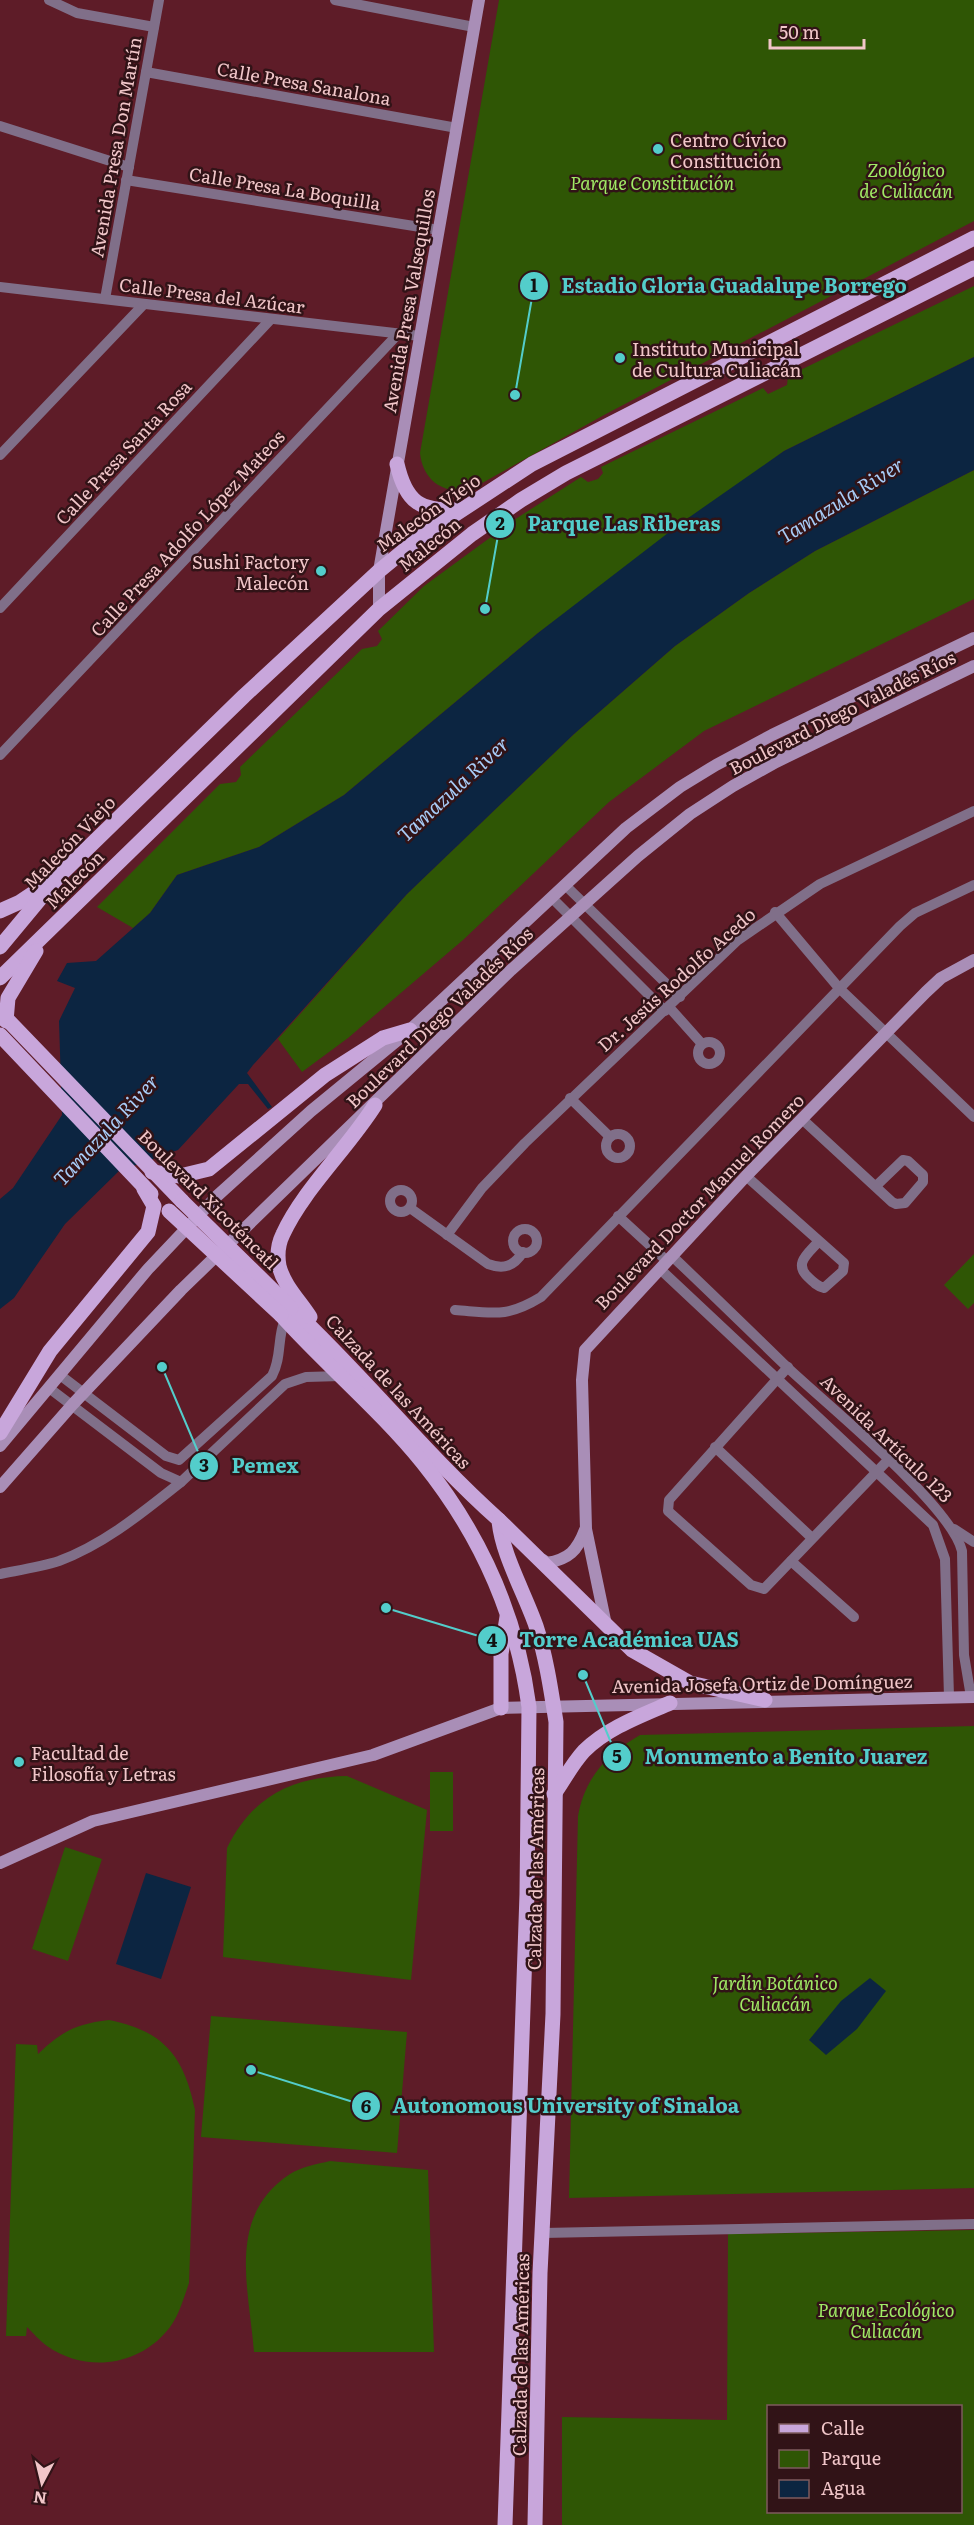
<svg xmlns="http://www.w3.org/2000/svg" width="974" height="2525" font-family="Literata,serif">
  <rect width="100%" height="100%" fill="#5e1c28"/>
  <!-- green -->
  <g fill="#2f5605" fill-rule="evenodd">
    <path d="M 499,0 L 974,0 L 974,221 L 604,415 L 475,487 C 446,497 423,482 420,453 Z"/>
    <polygon points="974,286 974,357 784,451 538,633 344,795 259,847 177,875 150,913 133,928 97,907 220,784 236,782 241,775 240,767 362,649 377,646 382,639 378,631 424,586 517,518 581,477 588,482 598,479 603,473 601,467 763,388 768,394 787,385 788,376"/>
    <polygon points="974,470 974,599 704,731 609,802 463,940 348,1038 302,1072 278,1039 407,894 574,734 675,646 749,593 815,551"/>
    <polygon points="974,1254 974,1303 968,1309 944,1285"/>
    <path d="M 974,1726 L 974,2188 L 569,2198 L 578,1816 C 585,1777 607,1754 640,1735 Z"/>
    <rect x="430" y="1772" width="23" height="59"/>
    <path d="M 347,1776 L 427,1810 L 411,1980 L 223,1957 L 227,1848 C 252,1797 291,1777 347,1776 Z"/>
    <polygon points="65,1847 102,1859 68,1961 32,1949"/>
    <polygon points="211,2016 407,2032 397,2153 201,2137"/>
    <path d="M 109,2020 C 164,2031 184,2056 195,2110 L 189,2283 C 183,2300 178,2320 165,2333 C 135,2367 84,2372 47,2346 C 40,2341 33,2333 27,2327 L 26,2336 L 6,2336 L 16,2044 L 37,2045 L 38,2054 C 62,2031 76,2024 109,2020 Z"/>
    <path d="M 330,2161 L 428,2170 L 434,2352 L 254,2352 C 249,2288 226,2216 290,2174 C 301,2167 317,2164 330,2161 Z"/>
    <path d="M 974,2230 L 974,2525 L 562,2525 L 562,2417 L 727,2420 L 728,2234 ZM 768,2406 L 960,2406 L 960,2512 L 768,2512 Z"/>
  </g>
  <!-- water -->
  <g fill="#0c2541">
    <polygon points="974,357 974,470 815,551 749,593 675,646 574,734 407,894 253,1065 247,1073 272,1107 268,1109 248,1084 239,1084 178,1150 119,1171 65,1224 14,1298 0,1309 0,1199 13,1188 62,1115 59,1021 75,988 57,981 67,963 96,961 150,913 177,875 259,847 344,795 538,633 681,523 784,451"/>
    <polygon points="146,1873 191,1887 161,1979 116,1964"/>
    <polygon points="870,1978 886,1991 857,2029 826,2055 809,2040 841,2001"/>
  </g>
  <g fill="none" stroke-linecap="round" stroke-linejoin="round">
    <!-- street -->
    <g stroke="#806f89" stroke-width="10">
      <polyline points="49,0 77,13 154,27"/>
      <polyline points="335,0 474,27"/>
      <polyline points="146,72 457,128"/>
      <polyline points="0,126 129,167"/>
      <polyline points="126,180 439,230"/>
      <polyline points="0,287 420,336"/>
      <polyline points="105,299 159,0"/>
      <polyline points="0,455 144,304"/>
      <polyline points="0,608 271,319"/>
      <polyline points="0,755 399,333"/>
      <polyline points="566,886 680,997"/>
      <polyline points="553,899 665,1011"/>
      <polyline points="775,912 839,988 974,1117"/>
      <polyline points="669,1007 702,1044"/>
      <circle cx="709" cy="1053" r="11"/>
      <polyline points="570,1098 610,1137"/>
      <polyline points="802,1119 892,1202 896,1204 905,1203 923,1182 923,1175 908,1161 903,1160 876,1186"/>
      <circle cx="618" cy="1146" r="12"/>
      <path d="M 746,1176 L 844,1263 L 843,1271 L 824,1288 C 817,1286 813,1282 808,1277 C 793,1263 809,1253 819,1241"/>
      <circle cx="401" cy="1201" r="11"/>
      <path d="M 410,1208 L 488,1264 C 504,1270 514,1266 523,1252"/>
      <polyline points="618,1216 667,1261"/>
      <circle cx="525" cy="1241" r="12"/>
      <polyline points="447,1235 482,1188 525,1143 738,940 820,884 974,811"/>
      <path d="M 672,1256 C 710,1292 749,1330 787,1367 C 826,1404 951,1505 962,1551 L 964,1655 L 971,1697"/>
      <polyline points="660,1269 933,1525 945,1559 949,1697"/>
      <path d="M 455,1310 C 493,1313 507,1318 541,1297 L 900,926 L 915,913 L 974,885"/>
      <polyline points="788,1367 669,1500 668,1511 751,1585 764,1589 888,1460"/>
      <path d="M 60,1375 L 166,1456 L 179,1460 L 272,1376 C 282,1357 277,1338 285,1319"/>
      <polyline points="49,1388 161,1473 181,1482 285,1384 306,1377 341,1376"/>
      <polyline points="715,1447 812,1538"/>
      <polyline points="954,1529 974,1542"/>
      <polyline points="791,1561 854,1617"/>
      <path d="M 0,1574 C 20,1570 40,1567 59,1561 C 105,1544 143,1512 181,1482"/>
      <polyline points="543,2233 974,2224"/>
    </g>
    <!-- secondary -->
    <g stroke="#a98eb7" stroke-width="12">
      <polyline points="379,609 379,571 479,0"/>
      <polyline points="0,1446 148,1269 217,1196 311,1111 411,1029 626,828 680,787 716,765 772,735 974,638"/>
      <polyline points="0,1487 73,1404 181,1290 511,970 638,856 690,814 733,786 776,762 974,666"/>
      <path d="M 543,1560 L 547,1563 C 569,1559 577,1551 585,1530"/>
      <polyline points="606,1625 586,1529 582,1380 585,1350 746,1176 926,992 941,978 974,960"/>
      <polyline points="0,1863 93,1821 373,1755 501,1708 974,1697"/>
    </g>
    <!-- primary -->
    <g stroke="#c8a6db" stroke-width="15">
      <path d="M 397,464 C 406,503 420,511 459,510"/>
      <polyline points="0,911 20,902 44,886"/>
      <polyline points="0,947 59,876 244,696 379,571 419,538 532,464 974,238"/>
      <polyline points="0,978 379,609 472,534 521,500 566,473 974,268"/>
      <polyline points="0,1012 182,1201"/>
      <polyline points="6,1021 8,998 36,951"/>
      <polyline points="0,1035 151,1194"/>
      <polyline points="152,1172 180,1176 209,1169 325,1075 383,1038 410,1030"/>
      <path d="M 291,1308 C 364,1376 425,1454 499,1520 C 501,1552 525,1594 536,1626 C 546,1656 551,1690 556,1722 L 553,2014 L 540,2273 L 535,2525"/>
      <path d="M 281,1315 C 326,1365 380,1410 423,1463 C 480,1534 517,1616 529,1707 L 527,1894 L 505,2525"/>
      <path d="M 310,1317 C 300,1301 284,1286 279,1266 C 277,1255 278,1244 283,1234 C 303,1190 348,1148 375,1105"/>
      <polyline points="0,1433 50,1351 148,1232 154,1206 144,1189"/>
      <polyline points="499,1520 632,1650 690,1683 765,1700"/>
      <polyline points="501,1708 501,1654 507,1617"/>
      <path d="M 554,1794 C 564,1780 572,1764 584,1751 C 607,1728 640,1716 670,1703"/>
    </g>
    <!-- primary-bridge -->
    <g stroke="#c8a6db" stroke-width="15">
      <polyline points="182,1201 291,1308"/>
      <polyline points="169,1211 281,1315"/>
    </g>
  </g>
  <!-- markers -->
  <g fill="#53cdcb" stroke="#311317" stroke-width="2">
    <circle cx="658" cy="149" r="6"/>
    <circle cx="620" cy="358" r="6"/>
    <circle cx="321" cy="571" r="6"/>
    <circle cx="19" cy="1762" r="6"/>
  </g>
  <g text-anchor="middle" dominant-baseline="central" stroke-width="5" stroke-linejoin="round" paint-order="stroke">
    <!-- street labels -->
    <g font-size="18" fill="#f1c6c9" stroke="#311317">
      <text transform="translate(304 83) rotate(10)">Calle Presa Sanalona</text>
      <text transform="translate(115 147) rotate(-80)">Avenida Presa Don Martín</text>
      <text transform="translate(285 188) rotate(9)">Calle Presa La Boquilla</text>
      <text transform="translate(212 295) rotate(7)">Calle Presa del Azúcar</text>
      <text transform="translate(408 301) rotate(-80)">Avenida Presa Valsequillos</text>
      <text transform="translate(123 452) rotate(-47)">Calle Presa Santa Rosa</text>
      <text transform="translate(428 512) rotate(-35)">Malecón Viejo</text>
      <text transform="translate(187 533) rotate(-47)">Calle Presa Adolfo López Mateos</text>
      <text transform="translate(429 544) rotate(-39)">Malecón</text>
      <text transform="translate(842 712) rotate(-27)">Boulevard Diego Valadés Ríos</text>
      <text transform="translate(69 842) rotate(-46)">Malecón Viejo</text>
      <text transform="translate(74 879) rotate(-45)">Malecón</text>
      <text transform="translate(676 979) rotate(-42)">Dr. Jesús Rodolfo Acedo</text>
      <text transform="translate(439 1017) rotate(-44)">Boulevard Diego Valadés Ríos</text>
      <text transform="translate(209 1199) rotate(45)">Boulevard Xicoténcatl</text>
      <text transform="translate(699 1201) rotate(-46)">Boulevard Doctor Manuel Romero</text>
      <text transform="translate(399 1391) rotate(47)">Calzada de las Américas</text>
      <text transform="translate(887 1438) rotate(44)">Avenida Artículo 123</text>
      <text transform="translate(762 1683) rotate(-1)">Avenida Josefa Ortiz de Domínguez</text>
      <text transform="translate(535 1869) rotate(-89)">Calzada de las Américas</text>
      <text transform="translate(520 2355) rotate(-89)">Calzada de las Américas</text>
    </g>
    <!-- poi labels -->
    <g font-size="18" fill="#f1c6c9" stroke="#311317" text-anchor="start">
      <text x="670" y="139">Centro Cívico<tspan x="670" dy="21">Constitución</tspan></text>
      <text x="632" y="348">Instituto Municipal<tspan x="632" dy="21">de Cultura Culiacán</tspan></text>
      <text x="309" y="561" text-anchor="end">Sushi Factory<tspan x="309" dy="21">Malecón</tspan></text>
      <text x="31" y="1752">Facultad de<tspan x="31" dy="21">Filosofía y Letras</tspan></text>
    </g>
    <!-- park labels -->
    <g font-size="18" font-style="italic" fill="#a0ea65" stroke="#311317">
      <text x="906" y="169">Zoológico<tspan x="906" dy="21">de Culiacán</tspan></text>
      <text x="652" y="182">Parque Constitución</text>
      <text x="775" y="1982">Jardín Botánico<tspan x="775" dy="21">Culiacán</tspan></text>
      <text x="886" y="2309">Parque Ecológico<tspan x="886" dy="21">Culiacán</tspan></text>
    </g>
    <!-- water labels -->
    <g font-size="20" font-style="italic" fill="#a7ccf7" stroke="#311317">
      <text transform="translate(840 499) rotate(-32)">Tamazula River</text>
      <text transform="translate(452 788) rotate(-43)">Tamazula River</text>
      <text transform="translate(105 1129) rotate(-47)">Tamazula River</text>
    </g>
  </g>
  <!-- callouts -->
  <path fill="none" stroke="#53cdcb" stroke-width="2" d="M515 395L534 286M485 609L500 524M162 1367L204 1466M386 1608L492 1640M583 1675L617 1757M251 2070L366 2106"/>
  <g fill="#53cdcb" stroke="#311317" stroke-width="2">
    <circle cx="515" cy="395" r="6"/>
    <circle cx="485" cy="609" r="6"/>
    <circle cx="162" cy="1367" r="6"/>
    <circle cx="386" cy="1608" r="6"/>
    <circle cx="583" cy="1675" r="6"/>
    <circle cx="251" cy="2070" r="6"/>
    <circle cx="534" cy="286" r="15"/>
    <circle cx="500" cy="524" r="15"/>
    <circle cx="204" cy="1466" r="15"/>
    <circle cx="492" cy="1640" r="15"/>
    <circle cx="617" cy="1757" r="15"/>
    <circle cx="366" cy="2106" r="15"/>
  </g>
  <g font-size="18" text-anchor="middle" font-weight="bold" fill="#111">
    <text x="534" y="292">1</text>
    <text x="500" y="530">2</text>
    <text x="204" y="1472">3</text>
    <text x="492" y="1647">4</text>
    <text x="617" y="1763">5</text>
    <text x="366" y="2113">6</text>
  </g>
  <g font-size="20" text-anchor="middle" font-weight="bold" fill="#53cdcb" stroke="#311317" stroke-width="5" stroke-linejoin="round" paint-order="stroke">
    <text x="734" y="293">Estadio Gloria Guadalupe Borrego</text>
    <text x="624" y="531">Parque Las Riberas</text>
    <text x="265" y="1473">Pemex</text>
    <text x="629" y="1647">Torre Académica UAS</text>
    <text x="786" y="1764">Monumento a Benito Juarez</text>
    <text x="566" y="2113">Autonomous University of Sinaloa</text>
  </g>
  <!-- legend -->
  <rect x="767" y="2405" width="195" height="108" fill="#311317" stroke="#7e5b5e" stroke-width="1.5"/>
  <rect x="779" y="2424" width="30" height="9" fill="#c8a6db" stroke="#7e5b5e" stroke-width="1.5"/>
  <text x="821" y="2435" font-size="18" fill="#f1c6c9">Calle</text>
  <rect x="779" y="2450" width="30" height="18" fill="#2f5605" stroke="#7e5b5e" stroke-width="1.5"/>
  <text x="821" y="2465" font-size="18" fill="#f1c6c9">Parque</text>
  <rect x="779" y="2480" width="30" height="18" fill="#0c2541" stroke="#7e5b5e" stroke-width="1.5"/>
  <text x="821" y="2495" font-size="18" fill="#f1c6c9">Agua</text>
  <!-- north arrow -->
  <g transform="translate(42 2483) rotate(187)" stroke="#311317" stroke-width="4.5" paint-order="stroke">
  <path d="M0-4.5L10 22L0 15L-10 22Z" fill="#f1c6c9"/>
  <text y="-9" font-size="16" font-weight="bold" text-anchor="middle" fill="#f1c6c9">N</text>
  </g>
  <!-- scale -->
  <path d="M770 39v9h94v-9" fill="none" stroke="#f1c6c9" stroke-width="3"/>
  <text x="779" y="39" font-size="18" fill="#f1c6c9" stroke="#311317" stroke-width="4.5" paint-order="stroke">50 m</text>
</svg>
